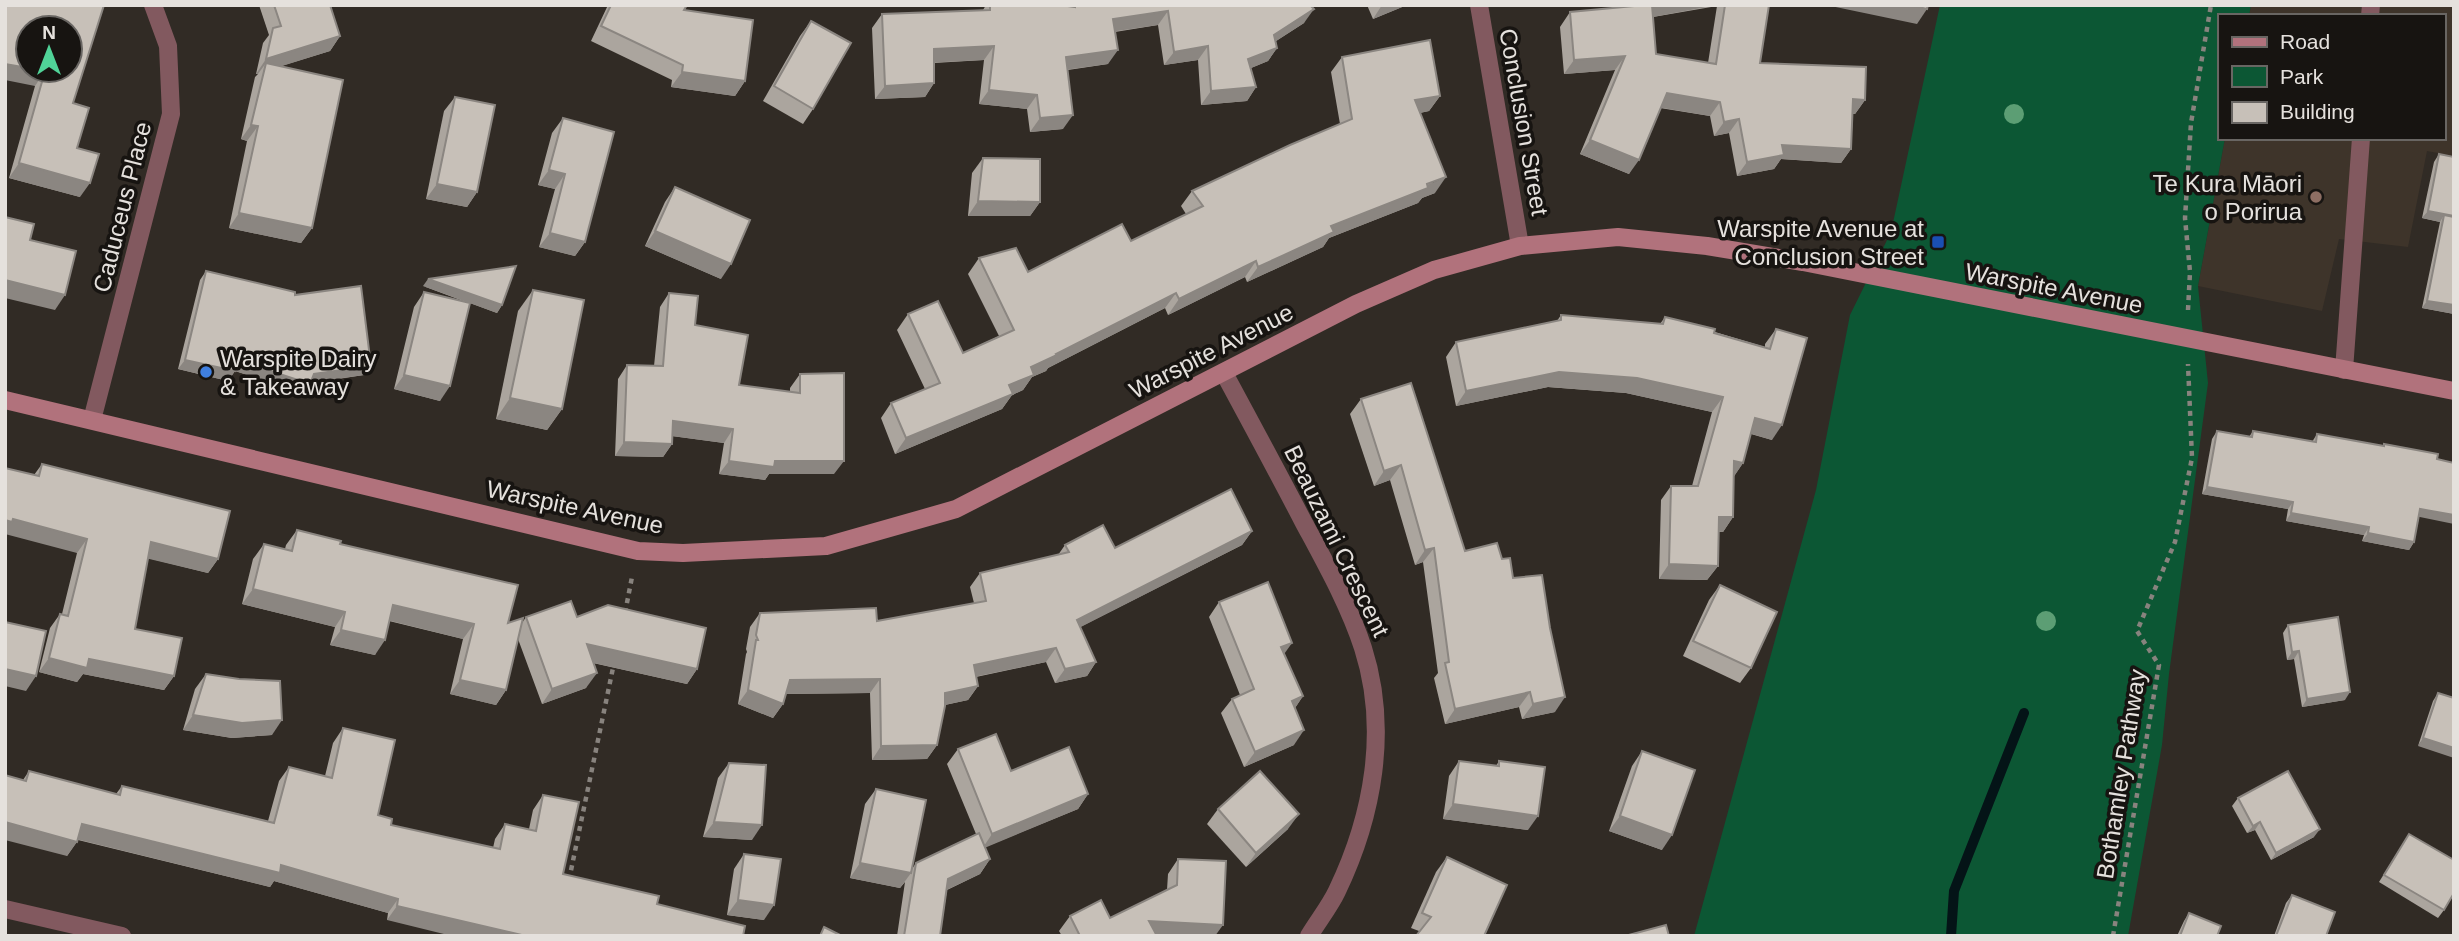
<svg xmlns="http://www.w3.org/2000/svg" width="2459" height="941" font-family="Helvetica,sans-serif">
  <rect width="100%" height="100%" fill="#312b25"/>
  <!-- built -->
  <polygon fill="#3e342a" points="2251,5 2454,5 2454,156 2427,151 2408,247 2339,239 2322,311 2198,286 2225,138 2443,138 2443,16 2249,16"/>
  <!-- green -->
  <polygon fill="#0c5734" points="1940,5 2251,5 2249,16 2219,16 2219,138 2225,138 2198,286 2208,383 2169,674 2162,745 2128,936 1694,936 1816,490 1850,315 1891,232"/>
  <g fill="none" stroke-linecap="round" stroke-linejoin="round">
    <!-- stream -->
    <polyline stroke="#041417" stroke-width="10" points="1951,936 1954,891 2024,713"/>
    <!-- path -->
    <g stroke="#88837e" stroke-width="4.5" stroke-dasharray="5 5" stroke-linecap="butt">
      <polyline points="2188,310 2190,272 2185,218 2191,123 2211,5"/>
      <polyline points="625,613 632,577"/>
      <polyline points="569,880 614,663"/>
      <polyline points="2113,936 2159,665 2137,631 2175,542 2192,458 2188,364"/>
    </g>
    <!-- service -->
    <g stroke="#82595f" stroke-width="18">
      <polyline points="2370,16 2371,5"/>
      <polyline points="2344,370 2361,138"/>
    </g>
    <!-- minor -->
    <g stroke="#82595f" stroke-width="18">
      <path d="M 1224,373 C 1251,423 1278,473 1304,523 C 1326,564 1349,605 1363,648 C 1389,729 1373,816 1337,891 C 1330,906 1318,921 1309,936"/>
      <polyline points="92,420 171,114 168,46 153,5"/>
      <polyline points="5,909 122,936"/>
    </g>
    <!-- tertiary -->
    <polyline stroke="#82595f" stroke-width="18" points="1479,5 1520,246"/>
    <!-- secondary -->
    <polyline stroke="#b1727c" stroke-width="18" points="5,400 638,551 683,553 826,546 956,509 1356,304 1434,270 1520,246 1618,237 1707,246 1803,262 2454,391"/>
  </g>
  <!-- trees -->
  <g fill="#5c9e74">
    <circle cx="2014" cy="114" r="10"/>
    <circle cx="2046" cy="621" r="10"/>
  </g>
  <!-- wall -->
  <g fill="#aba59e" fill-rule="evenodd">
    <polygon points="5,5 73,103 77,148 80,197 9,178 35,86"/>
    <polygon points="259,5 330,5 340,36 330,51 281,66 312,228 301,243 229,228 247,141 241,139 255,77 258,74 256,74 263,43 269,35"/>
    <polygon points="608,5 687,5 684,10 745,81 735,96 671,87 672,80 591,41"/>
    <polygon points="986,5 1310,5 1304,23 1276,41 1277,48 1268,61 1251,68 1256,87 1247,101 1201,105 1198,60 1164,65 1158,25 1115,32 1108,64 1068,70 1063,129 1030,132 1027,109 979,104 984,60 934,63 934,83 925,97 875,99 872,28 882,14 983,10"/>
    <polygon points="1367,5 1407,5 1373,19"/>
    <path d="M 1639,5 L 1769,5 L 1760,63 L 1865,100 L 1855,114 L 1853,114 L 1851,149 L 1841,163 L 1781,159 L 1774,169 L 1737,176 L 1729,133 L 1714,136 L 1710,116 L 1660,108 L 1629,174 L 1580,154 L 1615,70 L 1564,74 L 1560,27 L 1570,12 L 1639,6 ZM 1717,6 L 1708,63 L 1656,54 L 1653,17 Z"/>
    <polygon points="811,21 813,109 803,124 763,101 800,36"/>
    <polygon points="1342,57 1440,96 1429,111 1420,113 1435,193 1422,198 1418,203 1329,238 1323,247 1247,282 1245,277 1168,315 1165,308 1048,368 1046,371 1032,377 1023,390 1012,395 1002,409 895,454 881,418 891,403 925,389 897,330 908,314 963,353 999,336 968,274 979,258 1028,272 1131,241 1186,214 1181,206 1192,191 1340,124 1331,72"/>
    <polygon points="455,97 477,192 467,207 426,199 444,111"/>
    <polygon points="563,118 585,242 575,256 539,247 555,189 538,185 552,133"/>
    <polygon points="2439,154 2454,157 2454,314 2422,308 2440,222 2422,218 2434,162"/>
    <polygon points="983,158 1040,202 1030,216 968,216 972,173"/>
    <polygon points="675,187 721,279 645,246 665,202"/>
    <polygon points="206,271 295,295 364,375 311,383 304,393 235,371 228,381 178,369 200,280"/>
    <polygon points="423,286 502,305 497,313 470,303 440,401 394,389 414,307 424,292 466,302"/>
    <polygon points="533,290 562,409 547,430 496,419 518,311"/>
    <polygon points="669,293 695,325 739,385 790,392 790,388 800,374 834,474 769,474 765,480 719,474 724,443 672,436 672,444 663,457 615,456 618,379 627,365 654,366 660,307"/>
    <polygon points="1561,315 1660,324 1665,317 1765,347 1765,344 1776,329 1772,440 1751,434 1743,463 1734,476 1733,517 1723,532 1719,532 1718,566 1707,580 1659,579 1661,500 1671,486 1692,486 1712,412 1626,393 1548,387 1456,406 1446,357 1456,342 1557,321"/>
    <polygon points="1361,399 1465,551 1502,559 1513,578 1555,712 1522,719 1519,707 1445,724 1434,678 1438,673 1423,562 1415,565 1390,480 1374,486 1350,414"/>
    <polygon points="2217,431 2249,437 2253,431 2312,442 2317,434 2383,446 2384,444 2419,517 2414,542 2409,550 2362,541 2364,535 2286,521 2288,509 2202,494 2212,439"/>
    <polygon points="42,464 218,559 208,573 148,558 135,629 174,676 164,690 83,674 77,682 39,672 50,628 60,614 62,614 77,553 34,475"/>
    <polygon points="297,530 340,544 508,623 522,623 526,617 577,617 697,669 687,684 593,663 586,688 542,704 518,639 506,690 496,705 450,694 463,639 389,621 375,655 330,645 335,627 242,604 253,559 264,544 285,549 286,545"/>
    <polygon points="1252,531 1242,545 1080,627 1096,662 1087,676 1055,683 1046,662 976,677 978,686 968,700 945,705 937,745 927,759 872,760 870,693 785,694 783,704 773,718 738,704 746,654 747,652 746,649 750,627 760,613 877,621 974,603 970,587 980,573 1058,555 1065,545 1115,548"/>
    <polygon points="1720,585 1751,668 1740,683 1683,656 1709,600"/>
    <polygon points="1219,602 1284,654 1303,696 1295,708 1294,745 1244,767 1221,713 1232,699 1240,695 1209,617"/>
    <polygon points="2288,625 2345,700 2302,707 2294,659 2287,660 2283,633"/>
    <polygon points="206,674 272,735 232,738 183,730 195,689"/>
    <polygon points="2438,693 2454,698 2418,746 2433,701"/>
    <polygon points="343,728 378,815 391,825 493,848 495,839 505,824 529,829 533,810 543,795 563,874 387,920 388,913 274,881 270,887 78,840 67,856 23,780 29,771 116,794 122,786 268,821 279,781 289,767 325,776 333,743"/>
    <polygon points="958,749 1011,771 1088,794 1078,809 985,847 990,859 980,874 947,890 940,936 897,936 905,882 900,888 850,878 865,804 876,789 912,869 916,863 976,834 947,764"/>
    <polygon points="1642,751 1662,850 1609,831 1632,766"/>
    <polygon points="1459,761 1496,766 1499,761 1528,830 1443,819 1449,776"/>
    <polygon points="729,763 752,840 703,837 718,778"/>
    <polygon points="2238,798 2314,837 2271,860 2255,830 2247,833 2232,806"/>
    <polygon points="1218,809 1288,829 1246,867 1207,824"/>
    <polygon points="2409,834 2444,910 2438,918 2379,882"/>
    <polygon points="744,854 764,920 727,915 734,869"/>
    <polygon points="1447,857 1484,936 1419,931 1411,928 1436,872"/>
    <polygon points="1178,859 1215,936 1062,936 1059,931 1070,916 1110,918 1167,890 1168,874"/>
    <polygon points="2292,895 2326,936 2274,936 2286,903"/>
    <polygon points="2189,913 2217,936 2177,936 2184,921"/>
  </g>
  <!-- shaded-wall -->
  <g fill="#8b8681">
    <polygon points="1382,5 1407,5 1373,19"/>
    <polygon points="1652,5 1717,5 1642,19"/>
    <polygon points="1826,5 1910,5 1927,9 1917,24"/>
    <polygon points="1314,9 1304,23 1264,49 1274,35"/>
    <polygon points="1168,11 1158,25 1103,33 1113,19"/>
    <polygon points="340,36 330,51 263,72 266,63 258,74 256,74 266,59"/>
    <polygon points="994,46 984,60 924,63 934,49"/>
    <polygon points="1208,46 1198,60 1164,65 1174,52"/>
    <polygon points="1277,48 1268,61 1239,73 1248,59"/>
    <polygon points="1118,50 1108,64 1057,71 1066,57"/>
    <polygon points="1625,56 1615,70 1564,74 1574,60"/>
    <polygon points="5,64 28,68 28,70 45,71 35,86 5,80"/>
    <polygon points="682,72 745,81 735,96 671,87"/>
    <polygon points="934,83 925,97 875,99 885,86"/>
    <polygon points="1256,87 1247,101 1201,105 1211,91"/>
    <polygon points="989,90 1037,95 1027,109 979,104"/>
    <polygon points="1667,93 1720,102 1710,116 1657,107"/>
    <polygon points="1440,96 1429,111 1404,116 1415,100"/>
    <polygon points="1853,99 1865,100 1855,114 1843,113"/>
    <polygon points="1073,115 1063,129 1030,132 1040,118"/>
    <polygon points="1739,119 1729,133 1714,136 1724,122"/>
    <polygon points="251,125 258,126 247,141 241,139"/>
    <polygon points="1590,140 1639,160 1629,174 1580,154"/>
    <polygon points="1782,145 1851,149 1841,163 1781,159 1774,169 1737,176 1747,162"/>
    <polygon points="19,163 90,183 80,197 9,178"/>
    <polygon points="549,170 565,174 555,189 538,185"/>
    <polygon points="1446,177 1435,193 1422,198 1418,203 1329,238 1323,247 1247,282 1258,267 1331,226"/>
    <polygon points="437,184 477,192 467,207 426,199"/>
    <polygon points="978,201 1040,202 1030,216 968,216"/>
    <polygon points="2428,211 2454,216 2454,224 2444,215 2440,222 2422,218"/>
    <polygon points="239,213 312,228 301,243 229,228"/>
    <polygon points="655,231 731,264 721,279 645,246"/>
    <polygon points="550,233 585,242 575,256 539,247"/>
    <polygon points="1256,261 1245,277 1168,315 1179,299"/>
    <polygon points="428,279 502,305 497,313 423,286"/>
    <polygon points="5,280 65,295 55,310 5,298"/>
    <polygon points="1176,293 1165,308 1048,368 1046,371 1032,377 1023,390 1012,395 1002,409 895,454 906,438 1009,385 1031,367"/>
    <polygon points="2427,301 2454,305 2454,314 2422,308"/>
    <polygon points="185,360 237,360 314,374 371,366 364,375 308,383 310,384 304,393 235,371 228,381 178,369"/>
    <polygon points="1559,372 1637,378 1723,397 1712,412 1626,393 1548,387 1456,406 1466,391"/>
    <polygon points="404,375 450,386 440,401 394,389"/>
    <polygon points="510,398 562,409 547,430 496,419"/>
    <polygon points="1755,418 1782,425 1772,440 1745,432"/>
    <polygon points="673,421 733,429 724,443 664,435"/>
    <polygon points="624,442 672,444 663,457 615,456"/>
    <polygon points="729,461 844,461 834,474 769,474 765,480 719,474"/>
    <polygon points="1734,461 1743,463 1733,478"/>
    <polygon points="1401,465 1390,480 1374,486 1384,471"/>
    <polygon points="2207,487 2293,502 2288,509 2202,494"/>
    <polygon points="2420,509 2454,515 2454,524 2415,516"/>
    <polygon points="2291,513 2369,527 2364,535 2286,521"/>
    <polygon points="1719,517 1733,517 1723,532 1709,531"/>
    <polygon points="13,519 87,539 77,553 5,534 5,520"/>
    <polygon points="1252,531 1242,545 1067,634 1077,620"/>
    <polygon points="2368,533 2414,542 2409,550 2362,541"/>
    <polygon points="151,542 218,559 208,573 141,557"/>
    <polygon points="1434,548 1423,562 1415,565 1425,550"/>
    <polygon points="1669,564 1718,566 1707,580 1659,579"/>
    <polygon points="253,589 345,612 335,627 242,604"/>
    <polygon points="393,605 474,624 463,639 383,619"/>
    <polygon points="341,630 385,640 375,655 330,645"/>
    <polygon points="1292,643 1282,657 1281,647"/>
    <polygon points="587,644 697,669 687,684 576,659"/>
    <polygon points="1056,648 1046,662 964,679 974,665"/>
    <polygon points="2299,651 2294,659 2287,660 2292,652"/>
    <polygon points="49,658 89,659 174,676 164,690 83,674 77,682 39,672"/>
    <polygon points="1096,662 1087,676 1055,683 1065,669"/>
    <polygon points="5,669 36,676 26,691 5,686"/>
    <polygon points="597,673 586,688 542,704 552,689"/>
    <polygon points="880,679 870,693 780,694 790,680"/>
    <polygon points="460,680 506,690 496,705 450,694"/>
    <polygon points="978,686 968,700 935,707 945,693"/>
    <polygon points="748,690 783,704 773,718 738,704"/>
    <polygon points="1530,692 1519,707 1445,724 1455,709"/>
    <polygon points="2350,692 2345,700 2302,707 2307,699"/>
    <polygon points="1303,696 1293,711 1292,701"/>
    <polygon points="1565,697 1555,712 1522,719 1533,704"/>
    <polygon points="193,715 282,720 272,735 232,738 183,730"/>
    <polygon points="1304,730 1294,745 1244,767 1255,752"/>
    <polygon points="2423,738 2454,748 2454,758 2418,746"/>
    <polygon points="937,745 927,759 872,760 881,746"/>
    <polygon points="1088,794 1078,809 982,849 992,834"/>
    <polygon points="1453,804 1538,816 1528,830 1443,819"/>
    <polygon points="1299,814 1288,829 1246,867 1256,853"/>
    <polygon points="1620,816 1672,835 1662,850 1609,831"/>
    <polygon points="5,822 77,842 67,856 5,840"/>
    <polygon points="714,822 762,825 752,840 703,837"/>
    <polygon points="2260,822 2255,830 2247,833 2253,826"/>
    <polygon points="82,824 281,865 398,899 388,913 274,881 270,887 72,838"/>
    <polygon points="2320,829 2314,837 2271,860 2276,853"/>
    <polygon points="990,859 980,874 938,894 948,879"/>
    <polygon points="860,863 911,873 900,888 850,878"/>
    <polygon points="738,900 774,905 764,920 727,915"/>
    <polygon points="397,906 526,936 452,936 387,920"/>
    <polygon points="1149,921 1223,925 1215,936 1139,936"/>
  </g>
  <!-- building -->
  <g fill="#c7c0b8" stroke="#8b8681" stroke-width="2">
    <polygon points="5,5 104,5 73,103 89,108 77,148 99,154 90,183 19,163 45,71 38,70 70,70 70,28 28,28 28,68 5,64"/>
    <polygon points="274,5 330,5 340,36 266,59 273,28 281,26"/>
    <polygon points="611,5 687,5 684,10 753,20 745,81 682,72 683,65 601,26"/>
    <polygon points="990,5 1061,5 1075,7 1075,5 1310,5 1314,9 1274,35 1277,48 1248,59 1256,87 1211,91 1208,46 1174,52 1168,11 1113,19 1118,50 1066,57 1073,115 1040,118 1037,95 989,90 994,46 934,49 934,83 885,86 882,14 990,10"/>
    <polygon points="1645,5 1652,5 1656,54 1716,64 1725,5 1769,5 1760,63 1866,67 1865,100 1853,99 1851,149 1782,145 1784,155 1747,162 1739,119 1724,122 1720,102 1667,93 1639,160 1590,140 1625,56 1574,60 1570,12"/>
    <polygon points="1910,5 1928,5 1927,9"/>
    <polygon points="811,21 851,43 813,109 774,86"/>
    <polygon points="1430,40 1440,96 1415,100 1446,177 1427,184 1428,188 1331,226 1334,232 1258,267 1256,261 1179,299 1176,293 1056,354 1057,355 1031,367 1034,375 1009,385 1013,394 906,438 891,403 940,383 908,314 938,301 963,353 1014,330 979,258 1016,248 1028,272 1122,224 1131,241 1203,206 1192,191 1290,145 1352,119 1342,57"/>
    <polygon points="266,63 343,80 312,228 239,213 258,126 251,125"/>
    <polygon points="455,97 495,105 477,192 437,184"/>
    <polygon points="563,118 614,132 585,242 550,233 565,174 549,170"/>
    <polygon points="2439,154 2454,157 2454,216 2428,211"/>
    <polygon points="983,158 1040,159 1040,202 978,201"/>
    <polygon points="675,187 750,220 731,264 655,231"/>
    <polygon points="2444,215 2454,217 2454,305 2427,301"/>
    <polygon points="5,217 34,224 30,240 76,251 65,295 5,280"/>
    <polygon points="516,266 502,305 428,279"/>
    <polygon points="206,271 295,292 295,295 361,286 371,366 314,374 310,384 237,360 235,371 185,360"/>
    <polygon points="533,290 584,300 562,409 510,398"/>
    <polygon points="424,292 470,303 450,386 404,375"/>
    <polygon points="669,293 698,296 695,325 748,335 739,385 800,393 800,374 844,373 844,461 775,461 774,467 729,461 733,429 673,421 672,444 624,442 627,365 663,366"/>
    <polygon points="1561,315 1663,324 1665,317 1715,329 1714,333 1770,349 1776,329 1807,338 1782,425 1755,418 1743,463 1734,461 1733,517 1719,517 1718,566 1669,564 1671,486 1698,486 1723,397 1637,378 1559,372 1466,391 1456,342 1561,320"/>
    <polygon points="1411,383 1465,551 1497,543 1502,559 1510,558 1513,578 1542,575 1550,628 1565,697 1533,704 1530,692 1455,709 1445,663 1449,662 1434,548 1425,550 1401,465 1384,471 1361,399"/>
    <polygon points="2217,431 2252,437 2253,431 2316,442 2317,434 2384,446 2384,444 2438,454 2437,459 2454,463 2454,515 2420,509 2414,542 2368,533 2369,527 2291,513 2293,502 2207,487"/>
    <polygon points="42,464 230,511 218,559 151,542 135,629 182,638 174,676 89,659 87,668 49,658 60,614 68,616 87,539 13,519 12,522 5,520 5,468 39,476"/>
    <polygon points="1231,489 1252,531 1077,620 1096,662 1065,669 1056,648 974,665 978,686 945,693 945,706 937,745 881,746 880,679 790,680 783,704 748,690 756,640 758,640 756,635 760,613 876,608 877,621 986,601 980,573 1069,552 1065,545 1103,525 1115,548"/>
    <polygon points="297,530 341,541 340,544 518,585 508,623 523,618 506,690 460,680 474,624 393,605 385,640 341,630 345,612 253,589 264,544 292,551"/>
    <polygon points="1268,582 1292,643 1281,647 1303,696 1292,701 1304,730 1255,752 1232,699 1254,689 1219,602"/>
    <polygon points="1720,585 1777,612 1751,668 1693,641"/>
    <polygon points="571,601 577,617 608,605 706,628 697,669 587,644 597,673 552,689 526,617"/>
    <polygon points="2338,617 2350,692 2307,699 2299,651 2292,652 2288,625"/>
    <polygon points="5,622 46,631 36,676 5,669"/>
    <polygon points="206,674 239,679 280,681 282,720 242,723 193,715"/>
    <polygon points="2438,693 2454,698 2454,748 2423,738"/>
    <polygon points="343,728 395,740 378,815 392,819 391,825 500,849 505,824 536,831 543,795 579,802 563,874 659,896 657,904 745,926 743,936 526,936 397,906 398,899 281,865 280,873 82,824 77,842 5,822 5,775 26,781 29,771 120,795 122,786 274,823 289,767 332,778"/>
    <polygon points="996,734 1011,771 1069,747 1088,794 992,834 958,749"/>
    <polygon points="1642,751 1695,770 1672,835 1620,816"/>
    <polygon points="1459,761 1499,766 1499,761 1545,767 1538,816 1453,804"/>
    <polygon points="729,763 766,765 762,825 714,822"/>
    <polygon points="1260,771 1299,814 1256,853 1218,809"/>
    <polygon points="2288,771 2320,829 2276,853 2260,822 2253,826 2238,798"/>
    <polygon points="876,789 926,800 911,873 860,863"/>
    <polygon points="979,833 990,859 948,879 940,936 904,936 916,863"/>
    <polygon points="2409,834 2454,860 2454,893 2444,910 2384,875"/>
    <polygon points="744,854 781,859 774,905 738,900"/>
    <polygon points="1447,857 1507,885 1484,936 1416,936 1431,917 1422,913"/>
    <polygon points="1178,859 1226,861 1223,925 1149,921 1157,936 1080,936 1070,916 1101,900 1110,918 1177,885"/>
    <polygon points="2292,895 2335,912 2326,936 2276,936"/>
    <polygon points="2189,913 2221,926 2217,936 2180,936"/>
    <polygon points="1666,925 1669,936 1625,936"/>
    <polygon points="824,927 842,936 820,936"/>
  </g>
  <!-- markers -->
  <circle fill="#8d6e63" stroke="#171411" stroke-width="2.5" cx="2316" cy="197" r="7"/>
  <rect fill="#1a4fb4" stroke="#171411" stroke-width="2.5" x="1931" y="235" width="14" height="14" rx="3.5"/>
  <circle fill="#3f7fe0" stroke="#171411" stroke-width="2.5" cx="206" cy="372" r="7"/>
  <g text-anchor="middle" dominant-baseline="central" stroke-width="7" stroke-linejoin="round" paint-order="stroke">
    <!-- street labels -->
    <g font-size="24" fill="#e5e1dd" stroke="#171411">
      <text transform="translate(1524 122) rotate(80)">Conclusion Street</text>
      <text transform="translate(122 207) rotate(-76)">Caduceus Place</text>
      <text transform="translate(2054 288) rotate(11)">Warspite Avenue</text>
      <text transform="translate(1211 351) rotate(-27)">Warspite Avenue</text>
      <text transform="translate(575 507) rotate(12)">Warspite Avenue</text>
      <text transform="translate(1337 541) rotate(64)">Beauzami Crescent</text>
      <text transform="translate(2121 774) rotate(-81)">Bothamley Pathway</text>
    </g>
    <!-- poi labels -->
    <g font-size="24" fill="#e5e1dd" stroke="#171411" text-anchor="end">
      <text x="2302" y="183">Te Kura Māori<tspan x="2302" dy="28">o Porirua</tspan></text>
      <text x="1924" y="228">Warspite Avenue at<tspan x="1924" dy="28">Conclusion Street</tspan></text>
      <text x="220" y="358" text-anchor="start">Warspite Dairy<tspan x="220" dy="28">&amp; Takeaway</tspan></text>
    </g>
  </g>
  <!-- border -->
  <rect width="2459" height="941" fill="none" stroke="#e5e1dd" stroke-width="14"/>
  <!-- legend -->
  <rect x="2218" y="14" width="228" height="126" fill="#171411" stroke="#696663" stroke-width="2"/>
  <rect x="2232" y="37" width="35" height="10" fill="#b1727c" stroke="#696663" stroke-width="2"/>
  <text x="2280" y="49" font-size="21" fill="#e5e1dd">Road</text>
  <rect x="2232" y="66" width="35" height="21" fill="#0c5734" stroke="#696663" stroke-width="2"/>
  <text x="2280" y="84" font-size="21" fill="#e5e1dd">Park</text>
  <rect x="2232" y="102" width="35" height="21" fill="#c7c0b8" stroke="#696663" stroke-width="2"/>
  <text x="2280" y="119" font-size="21" fill="#e5e1dd">Building</text>
  <!-- north arrow -->
  <g transform="translate(49 49)"><circle r="33" fill="#171411" stroke="#696663" stroke-width="2"/>
  <path d="M0-5L12 26L0 18L-12 26Z" fill="#50d398"/>
  <text y="-10" font-size="19" font-weight="bold" text-anchor="middle" fill="#e5e1dd">N</text>
  </g>
</svg>
